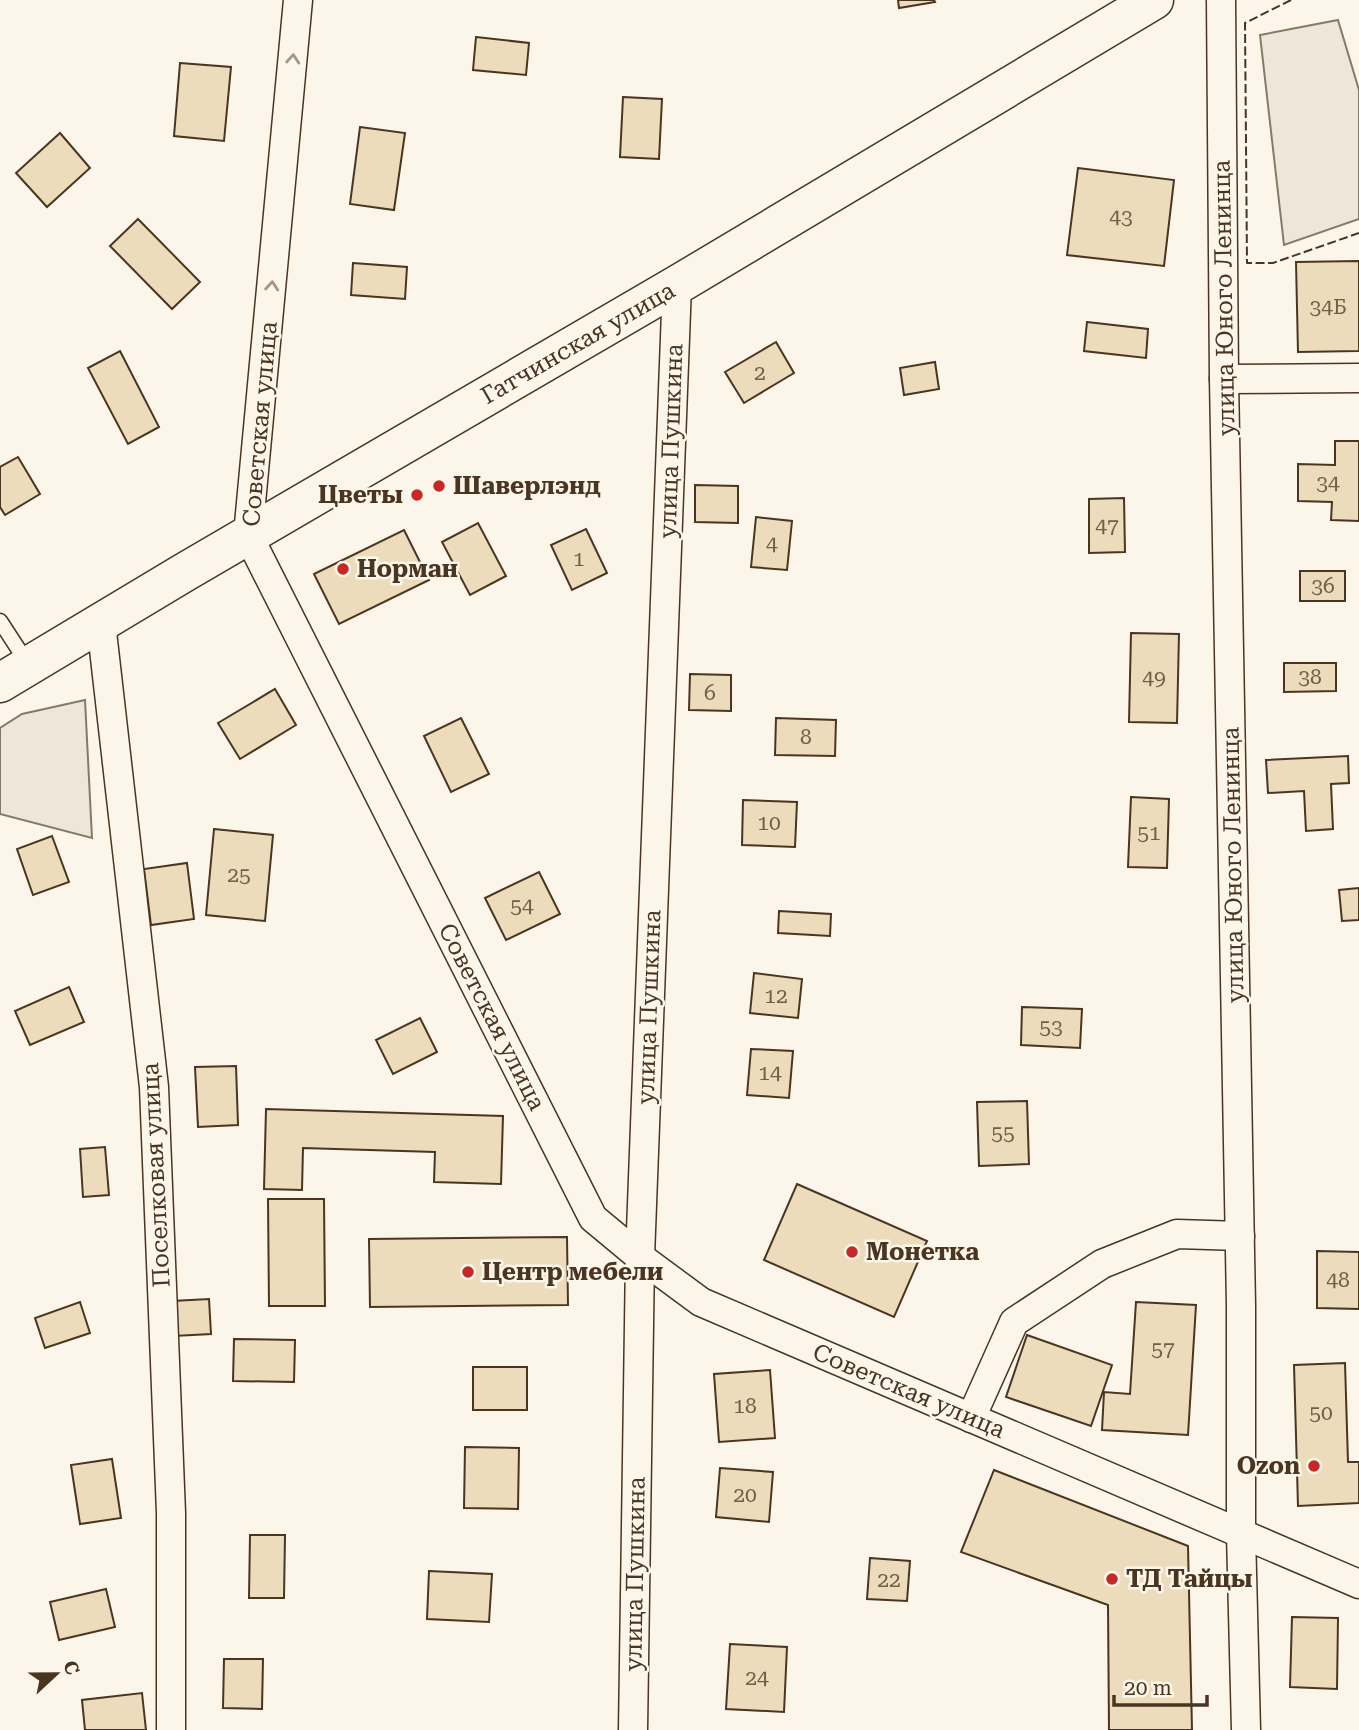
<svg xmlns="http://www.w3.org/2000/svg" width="1359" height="1730" font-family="'Roboto Serif',serif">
  <rect width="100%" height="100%" fill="#fbf6e9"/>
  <!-- green -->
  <g fill="#ede6d9" stroke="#887966" stroke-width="2">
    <polygon points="1338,20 1359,90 1359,219 1284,245 1260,35"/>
    <polygon points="85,700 92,838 0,814 0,728 22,714"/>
  </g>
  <!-- building -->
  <g fill="#ecdcbc" stroke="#4a3520" stroke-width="2">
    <polygon points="898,0 934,0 935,2 899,8"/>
    <polygon points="476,37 529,43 526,75 473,70"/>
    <polygon points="180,63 231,67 224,141 174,136"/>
    <polygon points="623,97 662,99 659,159 620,157"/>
    <polygon points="360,127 405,133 394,210 350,204"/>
    <polygon points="60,133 90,168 47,207 16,173"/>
    <polygon points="1078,168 1174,180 1164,266 1067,255"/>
    <polygon points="138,219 200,282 172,309 110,246"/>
    <polygon points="1359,261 1359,351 1298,352 1296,262"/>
    <polygon points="353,263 407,267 405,299 351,295"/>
    <polygon points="1087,322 1148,329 1146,358 1084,351"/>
    <polygon points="776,342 794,373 744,403 725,372"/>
    <polygon points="120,351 159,427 128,444 88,368"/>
    <polygon points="935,362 939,389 904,395 900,368"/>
    <polygon points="1335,441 1359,441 1359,521 1331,520 1332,502 1298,501 1298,464 1335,465"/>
    <polygon points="18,457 40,494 5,515 0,507 0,467"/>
    <polygon points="695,485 738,486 738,523 695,522"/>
    <polygon points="1124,498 1125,552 1089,553 1089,499"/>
    <polygon points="756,517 792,521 787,570 751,567"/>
    <polygon points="478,523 506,576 470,595 442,542"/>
    <polygon points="586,529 607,573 572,590 551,545"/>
    <polygon points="404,530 429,580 339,624 314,574"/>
    <rect x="1300" y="571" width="45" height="30"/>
    <polygon points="1131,633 1179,634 1177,723 1129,722"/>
    <polygon points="1284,663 1336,663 1336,691 1284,692"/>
    <polygon points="690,674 731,675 731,711 689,710"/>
    <polygon points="275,689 296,725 240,759 218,723"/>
    <polygon points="461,718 489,774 451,792 424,736"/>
    <polygon points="776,718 836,720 835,756 775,755"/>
    <polygon points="1348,756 1349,783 1331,784 1333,829 1306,831 1304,791 1268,793 1266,760"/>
    <polygon points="1131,797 1169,799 1167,868 1128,867"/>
    <polygon points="743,800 797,802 795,847 742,845"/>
    <polygon points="214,829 273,835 265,921 206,915"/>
    <polygon points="52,836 69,882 33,895 17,849"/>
    <polygon points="187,863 194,919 151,925 144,869"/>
    <polygon points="539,872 560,914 506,940 485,898"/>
    <polygon points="1359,888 1359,920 1342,921 1339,890"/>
    <polygon points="779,911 831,914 830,936 778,933"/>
    <polygon points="754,973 802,979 798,1018 750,1013"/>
    <polygon points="69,987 84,1022 30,1045 15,1011"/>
    <polygon points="1022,1007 1082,1009 1080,1048 1021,1045"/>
    <polygon points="420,1018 437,1052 393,1074 376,1040"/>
    <polygon points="751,1049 793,1051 789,1098 747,1095"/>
    <polygon points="236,1066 238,1125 198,1127 195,1067"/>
    <polygon points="1027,1101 1029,1164 979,1166 977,1102"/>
    <polygon points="266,1109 503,1116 501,1184 434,1182 435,1152 303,1148 302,1190 264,1189"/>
    <polygon points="105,1147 109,1195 83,1197 80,1149"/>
    <polygon points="797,1184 927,1241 894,1317 764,1260"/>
    <polygon points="268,1199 324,1199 325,1306 269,1306"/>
    <polygon points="567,1237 568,1305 370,1307 369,1239"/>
    <polygon points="1317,1251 1359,1252 1359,1309 1317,1308"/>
    <polygon points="209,1299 211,1334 174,1336 172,1301"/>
    <polygon points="80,1302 90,1333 45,1348 35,1318"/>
    <polygon points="1136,1302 1196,1305 1188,1435 1102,1430 1104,1392 1130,1394"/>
    <polygon points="1027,1335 1112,1365 1091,1426 1006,1397"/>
    <polygon points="234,1339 295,1340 294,1382 233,1381"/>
    <polygon points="1345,1363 1348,1462 1359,1462 1359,1503 1298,1506 1294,1365"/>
    <rect x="473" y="1367" width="54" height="43"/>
    <polygon points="770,1370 775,1438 719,1442 714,1374"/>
    <polygon points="465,1447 519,1448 518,1509 464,1508"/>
    <polygon points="112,1459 121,1518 80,1524 71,1465"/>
    <polygon points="720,1468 773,1472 769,1522 716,1517"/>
    <polygon points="994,1470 1188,1546 1192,1730 1109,1730 1108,1605 961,1552"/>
    <polygon points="250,1535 285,1535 284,1598 249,1598"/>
    <polygon points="870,1558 910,1561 907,1601 867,1599"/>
    <polygon points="429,1571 492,1574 489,1622 427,1619"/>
    <polygon points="106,1589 115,1627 59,1640 50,1602"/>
    <polygon points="1292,1617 1338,1618 1337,1689 1290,1687"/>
    <polygon points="730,1644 787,1647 784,1712 726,1709"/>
    <polygon points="224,1659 263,1659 262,1709 223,1708"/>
    <polygon points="142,1693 146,1730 85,1730 82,1700"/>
  </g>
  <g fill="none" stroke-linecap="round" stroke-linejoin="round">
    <!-- lane casing -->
    <g stroke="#4a3520" stroke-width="17">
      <polyline id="lane" points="0,621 28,664"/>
    </g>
    <!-- street casing -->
    <g stroke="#4a3520" stroke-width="31">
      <g id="street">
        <polyline points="298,0 248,535 593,1218 640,1257 701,1302 1359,1584"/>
        <polyline points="1221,0 1224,379 1241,1306 1241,1534 1246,1730"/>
        <polyline points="1224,379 1359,378"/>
        <polyline points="101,623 154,1087 171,1513 171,1730"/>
        <polyline points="971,1418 1014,1322 1102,1264 1177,1234 1240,1236"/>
        <polyline points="633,1730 640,1257 677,285"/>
      </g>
    </g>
    <!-- secondary casing -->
    <g stroke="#4a3520" stroke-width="41">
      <polyline id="secondary" points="0,683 185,572 677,285 1154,0"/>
    </g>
    <!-- lane -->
    <use href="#lane" stroke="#fbf6e9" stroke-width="14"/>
    <!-- street -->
    <use href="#street" stroke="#fbf6e9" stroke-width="28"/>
    <!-- secondary -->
    <use href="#secondary" stroke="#fbf6e9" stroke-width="38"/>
    <!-- fence -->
    <polyline stroke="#4a3520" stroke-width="2" stroke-dasharray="9 3.5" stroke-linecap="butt" points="1291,0 1245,23 1247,263 1273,263 1359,233"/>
  </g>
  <!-- one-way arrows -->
  <defs><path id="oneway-chevron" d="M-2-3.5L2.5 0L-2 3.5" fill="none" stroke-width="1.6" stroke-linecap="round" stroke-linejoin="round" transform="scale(1.75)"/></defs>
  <g stroke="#a29684">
    <use href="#oneway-chevron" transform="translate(293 59) rotate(-85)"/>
    <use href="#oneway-chevron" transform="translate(272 286) rotate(-85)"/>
  </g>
  <!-- markers -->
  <g fill="#c62828" stroke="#fbf6e9" stroke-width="2.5">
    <circle cx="439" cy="486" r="7"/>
    <circle cx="417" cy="495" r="7"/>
    <circle cx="343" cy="569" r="7"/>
    <circle cx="852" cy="1252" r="7"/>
    <circle cx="468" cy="1272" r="7"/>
    <circle cx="1314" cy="1466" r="7"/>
    <circle cx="1112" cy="1579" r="7"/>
  </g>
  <g text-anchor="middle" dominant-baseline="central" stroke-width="5" stroke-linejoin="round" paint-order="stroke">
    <!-- number labels -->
    <g font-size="21" fill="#725f47">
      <text x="1121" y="217">43</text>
      <text x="1328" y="307">34Б</text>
      <text x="760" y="373">2</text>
      <text x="1328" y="483">34</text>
      <text x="1107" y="526">47</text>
      <text x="772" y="544">4</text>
      <text x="579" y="559">1</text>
      <text x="1323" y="586">36</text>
      <text x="1310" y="677">38</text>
      <text x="1154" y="678">49</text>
      <text x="710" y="693">6</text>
      <text x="806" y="737">8</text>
      <text x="769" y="823">10</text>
      <text x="1149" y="833">51</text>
      <text x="239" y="875">25</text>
      <text x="522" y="906">54</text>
      <text x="776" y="996">12</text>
      <text x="1051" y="1027">53</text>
      <text x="770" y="1073">14</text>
      <text x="1003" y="1133">55</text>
      <text x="1338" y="1280">48</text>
      <text x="1163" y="1349">57</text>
      <text x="745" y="1406">18</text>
      <text x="1321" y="1413">50</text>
      <text x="745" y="1495">20</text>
      <text x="889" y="1580">22</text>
      <text x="757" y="1678">24</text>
    </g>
    <!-- street labels -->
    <g font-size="24" fill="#4a3520" stroke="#fbf6e9">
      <text transform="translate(1224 298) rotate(-91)">улица Юного Ленинца</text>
      <text transform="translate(578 343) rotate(-30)">Гатчинская улица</text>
      <text transform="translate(260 424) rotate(-85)">Советская улица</text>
      <text transform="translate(671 441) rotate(-88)">улица Пушкина</text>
      <text transform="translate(1233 865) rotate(-91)">улица Юного Ленинца</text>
      <text transform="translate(649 1007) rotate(-88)">улица Пушкина</text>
      <text transform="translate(492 1017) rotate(63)">Советская улица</text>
      <text transform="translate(156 1175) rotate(-93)">Поселковая улица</text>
      <text transform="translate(909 1391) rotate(23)">Советская улица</text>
      <text transform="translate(635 1574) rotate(-89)">улица Пушкина</text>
    </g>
    <!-- poi labels -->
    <g font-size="24" font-weight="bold" fill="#4a3520" stroke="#fbf6e9" text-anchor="start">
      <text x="453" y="486">Шаверлэнд</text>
      <text x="403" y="495" text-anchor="end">Цветы</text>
      <text x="357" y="569">Норман</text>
      <text x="866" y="1252">Монетка</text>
      <text x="482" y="1272">Центр мебели</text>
      <text x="1300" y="1466" text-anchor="end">Ozon</text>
      <text x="1126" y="1579">ТД Тайцы</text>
    </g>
  </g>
  <!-- north arrow -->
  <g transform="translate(56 1674) rotate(68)" stroke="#fbf6e9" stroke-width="5" paint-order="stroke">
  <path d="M0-5L12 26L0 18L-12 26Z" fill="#4a3520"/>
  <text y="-10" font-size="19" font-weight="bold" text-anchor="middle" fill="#4a3520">С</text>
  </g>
  <!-- scale -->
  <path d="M1114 1695v10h93v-10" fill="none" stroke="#4a3520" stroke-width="3.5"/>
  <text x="1124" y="1695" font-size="21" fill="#4a3520" stroke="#fbf6e9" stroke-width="5" paint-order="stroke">20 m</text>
</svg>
